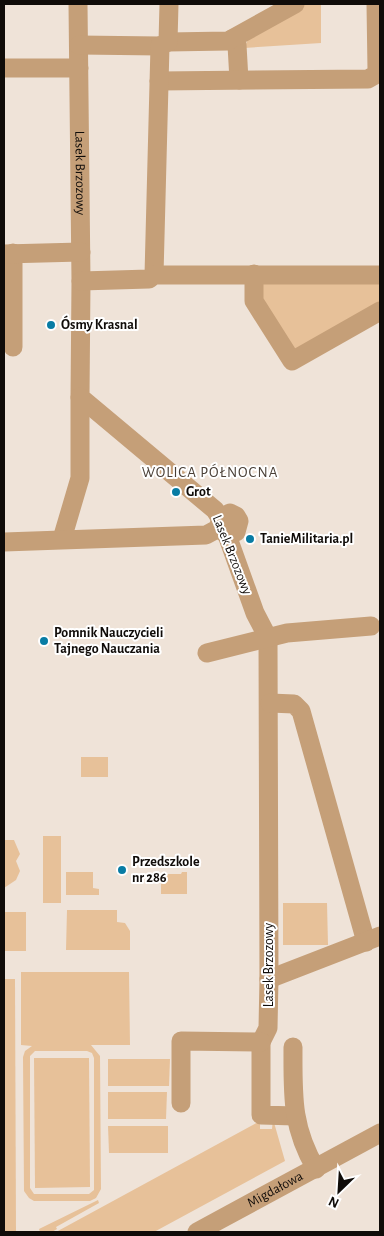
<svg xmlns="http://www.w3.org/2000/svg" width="384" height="1236" font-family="'Alegreya Sans',sans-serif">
  <rect width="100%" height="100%" fill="#efe3d8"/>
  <!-- green -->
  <g fill="#e7c199" fill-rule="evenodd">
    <polygon points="305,4 321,4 321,43 244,48 250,35"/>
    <polygon points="380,280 380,306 298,351 290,350 258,297 259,283"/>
    <rect x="81" y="757" width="27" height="20"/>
    <polygon points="61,836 61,903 43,903 43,836"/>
    <polygon points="4,840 14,840 20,854 16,861 20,871 16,880 4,888"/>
    <polygon points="66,872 93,872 93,888 99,889 99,895 66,895"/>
    <polygon points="182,872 187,872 187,894 161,894 161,874 181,874"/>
    <polygon points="283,903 327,903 328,945 283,945"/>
    <polygon points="67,910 117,910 117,922 125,923 130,931 130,950 66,950"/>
    <rect x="4" y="912" width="22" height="39"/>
    <path d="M 21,972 L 129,972 L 130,1045 L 91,1045 L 100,1056 L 101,1189 L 96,1198 L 90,1201 L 34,1201 L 29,1198 L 24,1191 L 23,1057 L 25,1051 L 32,1046 L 21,1045 ZM 87,1051 L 92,1053 L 94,1058 L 94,1190 L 89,1194 L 34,1194 L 30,1188 L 30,1056 L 35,1051 Z"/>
    <polygon points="4,979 15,979 16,1232 4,1232"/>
    <polygon points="34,1058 89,1058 90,1187 35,1188"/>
    <polygon points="108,1059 170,1059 169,1086 108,1086"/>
    <polygon points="108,1092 167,1092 166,1119 108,1119"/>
    <polygon points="273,1119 285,1161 154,1232 56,1232 260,1121 260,1129 272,1129"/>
    <polygon points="108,1126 168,1126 168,1153 109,1153"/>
    <polygon points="98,1200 99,1203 56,1227 57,1229 52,1232 40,1232 39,1229"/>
  </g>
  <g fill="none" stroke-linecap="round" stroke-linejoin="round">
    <!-- minor -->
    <g stroke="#c59f78" stroke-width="19">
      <path id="s1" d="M 78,4 L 81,281 L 80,397 L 215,510 L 220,518 L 219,528 L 227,535 L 255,613 L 268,638 L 269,979 L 268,1028 L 261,1042"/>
      <polyline points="232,39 237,45 239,80"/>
      <polyline points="168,42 228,41 295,4"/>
      <polyline points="79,45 160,46"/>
      <polyline points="4,68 79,68"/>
      <polyline points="159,81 368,79 375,75 377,70 376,4"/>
      <polyline points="13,253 13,347"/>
      <polyline points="4,254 81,252"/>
      <polyline points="254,274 254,301 292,361 380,311"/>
      <polyline points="154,275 160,46 168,42 169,4"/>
      <polyline points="81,281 149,279 154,275 380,275"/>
      <polyline points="220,518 230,513 236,516 239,521 236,532 227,535"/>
      <polyline points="62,539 80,478 80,397"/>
      <polyline points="4,542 206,535 219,528"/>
      <polyline points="207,653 287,633 371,626"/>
      <polyline points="270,703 294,704 301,711 366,942"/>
      <polyline points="269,979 380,936"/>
      <polyline points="261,1042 261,1115 295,1116"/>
      <path d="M 293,1047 C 293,1095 291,1126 316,1169"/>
      <polyline points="181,1103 181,1041 261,1042"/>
      <path id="s2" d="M 197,1232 L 380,1133"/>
    </g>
  </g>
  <!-- markers -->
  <g fill="#087ca4" stroke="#fff" stroke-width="2">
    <circle cx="51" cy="325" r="5"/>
    <circle cx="176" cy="492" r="5"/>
    <circle cx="250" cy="539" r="5"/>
    <circle cx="44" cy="641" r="5"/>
    <circle cx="122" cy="870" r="5"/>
  </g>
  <g text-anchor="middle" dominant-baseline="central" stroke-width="4" stroke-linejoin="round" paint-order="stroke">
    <!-- street labels -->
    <g font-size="14" fill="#100c09" stroke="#fff">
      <text stroke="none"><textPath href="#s1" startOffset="169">Lasek Brzozowy</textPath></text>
      <text transform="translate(232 555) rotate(68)">Lasek Brzozowy</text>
      <text transform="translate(269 965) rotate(-90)">Lasek Brzozowy</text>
      <text stroke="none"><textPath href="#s2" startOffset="89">Migdałowa</textPath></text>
    </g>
    <!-- poi labels -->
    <g font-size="14" font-weight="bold" fill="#100c09" stroke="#fff" text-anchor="start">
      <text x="61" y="325">Ósmy Krasnal</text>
      <text x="186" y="492">Grot</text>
      <text x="260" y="539">TanieMilitaria.pl</text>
      <text x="54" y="633">Pomnik Nauczycieli<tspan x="54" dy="16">Tajnego Nauczania</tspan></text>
      <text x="132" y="862">Przedszkole<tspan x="132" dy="16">nr 286</tspan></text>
    </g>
    <!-- neighbourhood labels -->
    <g font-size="15" letter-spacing="1" fill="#493f36" stroke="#fff">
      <text x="210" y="472">WOLICA PÓŁNOCNA</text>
    </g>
  </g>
  <!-- border -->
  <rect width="384" height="1236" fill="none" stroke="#100c09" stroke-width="10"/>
  <!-- north arrow -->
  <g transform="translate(339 1191) rotate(205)" stroke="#ffffff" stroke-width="4" paint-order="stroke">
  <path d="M0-4L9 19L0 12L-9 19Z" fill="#100c09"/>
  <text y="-8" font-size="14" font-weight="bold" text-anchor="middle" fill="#100c09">N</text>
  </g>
</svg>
